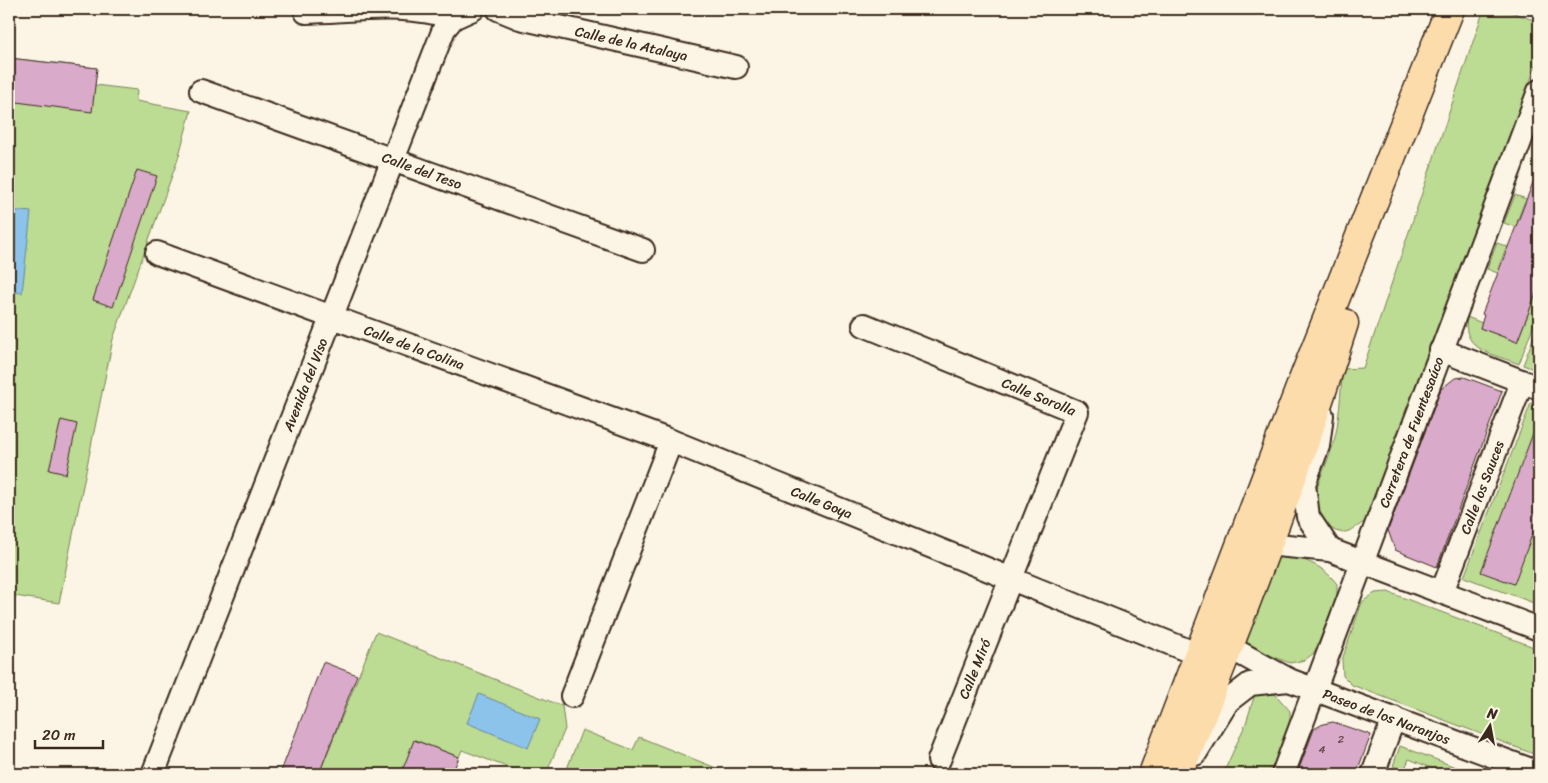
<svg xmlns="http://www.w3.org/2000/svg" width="1548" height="783" font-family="Sriracha,sans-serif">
  <rect width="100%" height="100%" fill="#fcf5e5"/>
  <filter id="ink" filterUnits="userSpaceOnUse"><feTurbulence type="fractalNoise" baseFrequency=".02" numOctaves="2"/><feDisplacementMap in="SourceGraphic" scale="10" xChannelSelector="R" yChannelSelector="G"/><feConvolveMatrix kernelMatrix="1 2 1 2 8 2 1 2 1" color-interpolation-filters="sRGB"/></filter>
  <g filter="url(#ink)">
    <!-- green -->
    <g fill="#bcdb93" stroke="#7c8258">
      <path d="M 1484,9 L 1503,9 L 1539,22 L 1539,57 L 1367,520 C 1359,525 1349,534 1339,532 C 1322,528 1313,504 1317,488 C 1321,473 1329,460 1333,445 C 1340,421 1340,394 1343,369 L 1363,368 Z"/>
      <polygon points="9,58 97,68 95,85 137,90 136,101 191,111 178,159 113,339 59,603 9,595"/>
      <polygon points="1515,195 1529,200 1528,204 1524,203 1517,222 1520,223 1518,228 1504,223"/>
      <polygon points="1497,243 1511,248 1509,252 1505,251 1498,269 1502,270 1500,274 1487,269"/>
      <path d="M 1539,286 L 1539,310 L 1519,364 C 1494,354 1461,351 1467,317 L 1482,323 L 1480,328 L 1517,342 Z"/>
      <polygon points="1539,323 1539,371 1523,365"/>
      <polygon points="1531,403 1539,406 1539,605 1464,577"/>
      <path d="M 1277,553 C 1304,560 1320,562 1337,584 L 1337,596 L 1315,652 L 1305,660 L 1290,663 L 1245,646 Z"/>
      <polygon points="1388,592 1539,649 1539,756 1352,685 1343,676 1342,660 1362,602 1375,593"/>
      <polygon points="376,632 562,706 565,729 546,774 525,774 462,750 459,757 415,740 403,770 399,769 397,774 319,774"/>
      <polygon points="1262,693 1275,694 1290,711 1290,722 1270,774 1223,774 1246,723 1255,694"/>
      <polygon points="582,730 633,750 639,737 731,774 565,774"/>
      <polygon points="1400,746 1461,769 1459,774 1446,774 1409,759 1404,771 1393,766"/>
    </g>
    <!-- water -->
    <g fill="#8bc3ea" stroke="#6b8698">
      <polygon points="9,210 31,212 22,293 9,291"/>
      <polygon points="479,694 540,719 528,748 467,723"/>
    </g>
    <!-- building -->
    <g fill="#daaacb" stroke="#3b2a1e">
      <polygon points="9,58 97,68 92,112 9,101"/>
      <polygon points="1539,167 1539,286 1517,342 1480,328 1484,315 1482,314"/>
      <polygon points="137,170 157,176 113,307 93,300"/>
      <polygon points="1464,377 1502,391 1437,567 1395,550 1388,530 1441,389 1455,378"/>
      <polygon points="61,420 77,424 66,474 49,470"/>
      <polygon points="1538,420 1539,516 1514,584 1481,572"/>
      <polygon points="323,662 357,675 319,774 280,774"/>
      <polygon points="1333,722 1371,735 1356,774 1297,774 1314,729 1323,724"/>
      <polygon points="414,740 459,757 452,774 401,774"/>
    </g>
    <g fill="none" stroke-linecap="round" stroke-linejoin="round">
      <!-- minor casing -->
      <g stroke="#3b2a1e" stroke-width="26">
        <g id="minor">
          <path id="s1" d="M 498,9 L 520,18 L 736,67"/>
          <path d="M 306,12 C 354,11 407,2 453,18"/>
          <path id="s2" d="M 201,91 L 643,250"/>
          <path id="s3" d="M 157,253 L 671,441 L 1189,651 L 1229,647 L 1289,680 L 1539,773"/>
          <path id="s4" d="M 864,325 L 1077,412 L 939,760"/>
          <polyline points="1441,350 1539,388"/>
          <polyline points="1322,415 1318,446 1304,484 1308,517 1330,550"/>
          <polyline points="1251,547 1266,544 1330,550 1539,629"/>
          <path id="s5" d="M 1442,592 L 1522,382"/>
          <polyline points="572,696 671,441"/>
          <polyline points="1195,754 1228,701 1250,684 1289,680"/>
          <path id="s6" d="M 153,774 L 444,29 L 453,18 L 473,9"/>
          <path id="s7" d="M 1283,774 L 1539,91"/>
          <polyline points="1373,774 1394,718"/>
        </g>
      </g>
      <!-- major casing -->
      <g stroke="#3b2a1e" stroke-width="31">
        <g id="major">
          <polyline points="1153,774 1305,375 1450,9"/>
          <path d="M 1178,774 C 1238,626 1296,476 1344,323"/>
        </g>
      </g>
      <!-- minor -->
      <use href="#minor" stroke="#fcf5e5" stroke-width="22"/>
      <!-- major -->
      <use href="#major" stroke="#fddcac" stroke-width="28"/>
    </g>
  </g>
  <g text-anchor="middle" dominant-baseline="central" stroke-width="4" stroke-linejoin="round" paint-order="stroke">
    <!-- number labels -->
    <g font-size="11" fill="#634a49">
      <text x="1341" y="739">2</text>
      <text x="1322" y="749">4</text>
    </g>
    <!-- street labels -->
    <g font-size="14" fill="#3b2a1e" stroke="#fcf5e5">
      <text stroke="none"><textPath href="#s1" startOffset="138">Calle de la Atalaya</textPath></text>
      <text stroke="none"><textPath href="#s2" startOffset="235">Calle del Teso</textPath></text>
      <text stroke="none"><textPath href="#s3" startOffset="274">Calle de la Colina</textPath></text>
      <text stroke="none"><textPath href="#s6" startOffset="418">Avenida del Viso</textPath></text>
      <text stroke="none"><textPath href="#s4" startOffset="189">Calle Sorolla</textPath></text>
      <text stroke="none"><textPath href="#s7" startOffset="365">Carretera de Fuentesaúco</textPath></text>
      <text stroke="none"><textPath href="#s5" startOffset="112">Calle los Sauces</textPath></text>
      <text stroke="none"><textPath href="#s3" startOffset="710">Calle Goya</textPath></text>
      <text transform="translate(975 669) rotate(-68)">Calle Miró</text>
      <text stroke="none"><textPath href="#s3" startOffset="1319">Paseo de los Naranjos</textPath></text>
    </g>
  </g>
  <!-- margin -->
  <rect width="1548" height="783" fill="none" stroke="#fcf5e5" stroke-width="30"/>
  <rect x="15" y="15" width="1518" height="753" fill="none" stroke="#3b2a1e" stroke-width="2" filter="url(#ink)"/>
  <!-- north arrow -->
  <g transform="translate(1490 726) rotate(11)" stroke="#fcf5e5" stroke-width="4" paint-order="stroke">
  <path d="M0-4L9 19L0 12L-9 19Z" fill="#3b2a1e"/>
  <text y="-8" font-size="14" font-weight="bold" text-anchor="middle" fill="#3b2a1e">N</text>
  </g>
  <!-- scale -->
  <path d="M35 740v8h68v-8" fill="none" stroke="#3b2a1e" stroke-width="2.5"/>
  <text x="42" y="740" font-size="15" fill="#3b2a1e" stroke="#fcf5e5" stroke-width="4" paint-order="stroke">20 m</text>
</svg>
